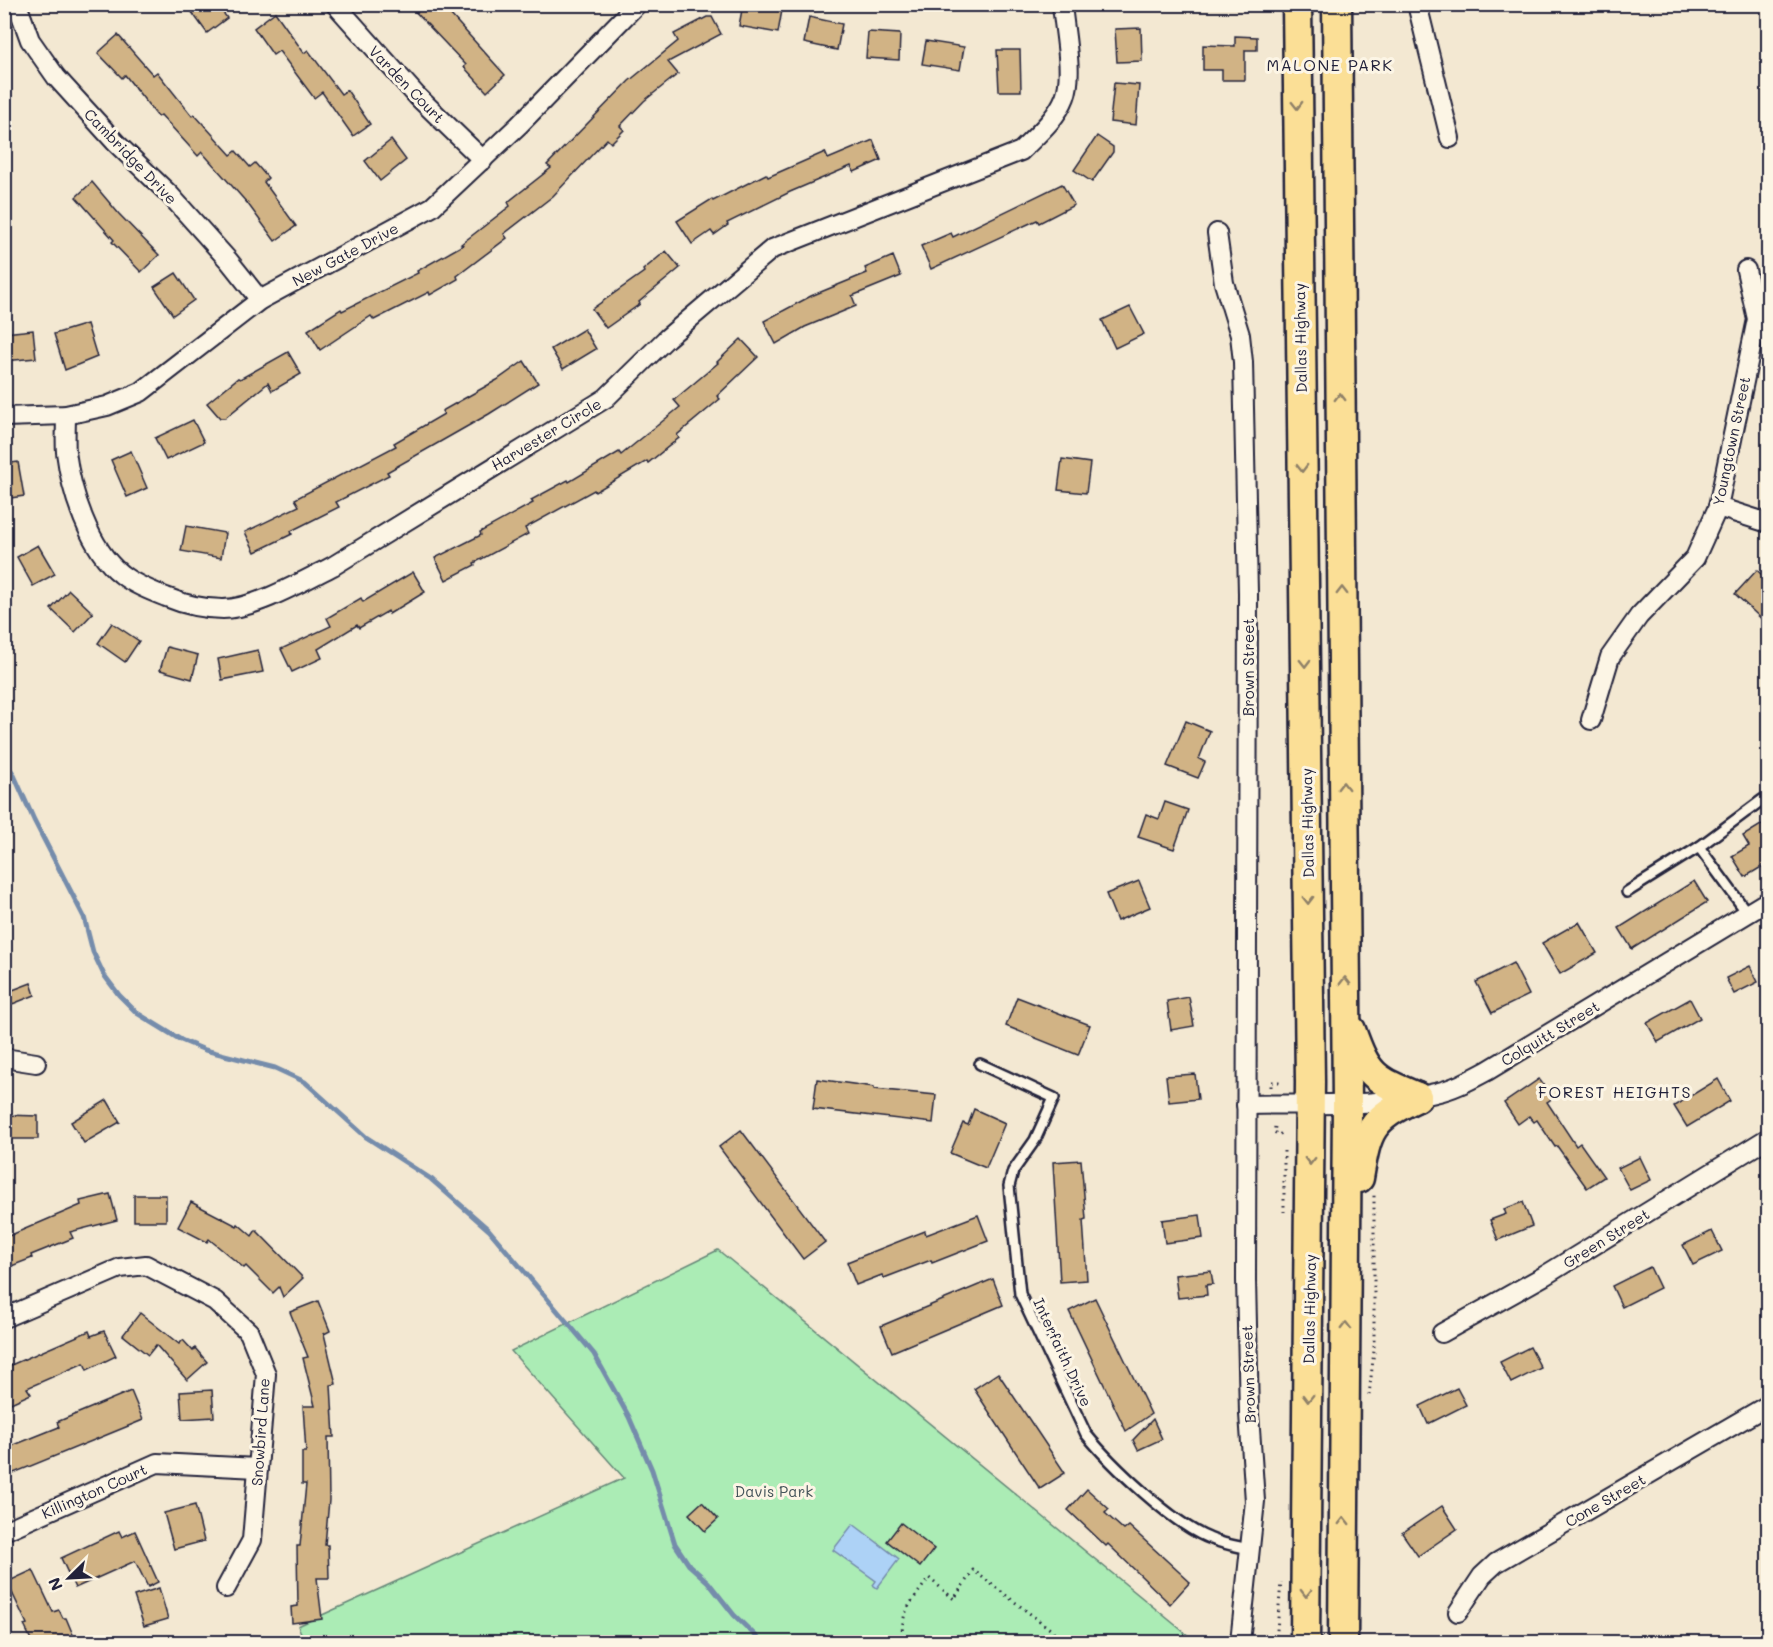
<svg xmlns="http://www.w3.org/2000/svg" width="1773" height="1647" font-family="Mali,sans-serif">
  <rect width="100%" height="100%" fill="#f3e8d2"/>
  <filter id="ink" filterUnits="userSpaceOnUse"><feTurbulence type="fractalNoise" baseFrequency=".0167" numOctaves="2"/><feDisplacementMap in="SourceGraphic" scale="12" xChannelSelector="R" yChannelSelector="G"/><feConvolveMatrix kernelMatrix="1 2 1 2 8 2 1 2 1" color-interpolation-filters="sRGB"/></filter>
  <g filter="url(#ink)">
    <!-- green -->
    <polygon fill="#abecb5" stroke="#668778" stroke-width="1.5" points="718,1250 1196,1642 305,1642 298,1626 624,1478 511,1351"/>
    <!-- water -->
    <polygon fill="#add2f6" stroke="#758cab" stroke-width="1.5" points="853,1524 899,1559 877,1588 873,1585 876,1581 833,1550"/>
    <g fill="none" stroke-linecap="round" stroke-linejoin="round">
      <!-- stream -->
      <polyline stroke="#758cab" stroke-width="5" points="4,761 13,773 34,820 84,917 93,952 104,975 119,995 137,1013 181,1040 205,1050 275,1068 305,1082 366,1137 431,1179 489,1230 594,1354 629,1417 652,1470 675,1544 689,1565 708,1582 734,1615 762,1642"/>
    </g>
    <!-- building -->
    <g fill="#d1b385" stroke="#22223b" stroke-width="1.5">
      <polygon points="186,4 217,4 227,18 207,33"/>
      <polygon points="408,4 441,4 505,75 487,92 464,67 466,65"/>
      <polygon points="743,4 782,10 778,33 739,26"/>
      <polygon points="275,12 304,53 308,50 341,94 347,90 370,124 353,136 322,92 314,98 279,51 273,55 254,28"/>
      <polygon points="707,17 712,17 721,34 668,62 678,74 644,101 620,126 624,130 611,143 607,139 553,196 504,234 507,238 457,276 458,279 430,295 429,292 374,320 371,316 320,350 308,330 341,309 342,311 418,273 417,271 463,245 461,244 510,206 508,202 551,168 547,165 629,81 678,41 674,34"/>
      <polygon points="809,17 842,24 837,50 804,43"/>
      <polygon points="1141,28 1142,61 1117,62 1115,29"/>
      <polygon points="868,32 900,34 899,60 866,58"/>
      <polygon points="118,35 153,75 157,72 192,116 194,114 231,155 236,151 250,167 255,163 268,178 264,182 296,226 275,241 248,204 202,152 198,156 161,115 158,117 125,75 122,78 98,53"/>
      <polygon points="1235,36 1257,37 1257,50 1245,50 1245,80 1222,80 1222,70 1203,70 1203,45 1235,46"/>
      <polygon points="926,41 964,47 960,70 922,64"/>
      <polygon points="997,50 1020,50 1021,91 999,91"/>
      <polygon points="1114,83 1139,85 1136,125 1110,122"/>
      <polygon points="1097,136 1113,147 1113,152 1092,182 1074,170"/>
      <polygon points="391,140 406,160 380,181 365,161"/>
      <polygon points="873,140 881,160 854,172 851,166 790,192 727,223 728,225 714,235 711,231 692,244 677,221 712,199 713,201 766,174 768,177 825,152 828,159"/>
      <polygon points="92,182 119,214 159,255 141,272 112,242 114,240 76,197"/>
      <polygon points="1062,184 1074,205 1039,223 1037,220 931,269 921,246 951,233 953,237"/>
      <polygon points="666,251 680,268 639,302 640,304 606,328 592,309 644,272 643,270"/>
      <polygon points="893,256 901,276 852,296 856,306 805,327 776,344 764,321 811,296 867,273 865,268"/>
      <polygon points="176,273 194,300 173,315 154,287"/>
      <polygon points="1130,307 1144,334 1115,348 1102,320"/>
      <polygon points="87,324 97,357 65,370 54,334"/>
      <polygon points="584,329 596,349 563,369 551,349"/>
      <polygon points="33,330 36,358 4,361 4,333"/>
      <polygon points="741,339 758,357 717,396 720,399 677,435 679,438 648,463 647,461 595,492 594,490 525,528 528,534 474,563 475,565 446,580 435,558 481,535 480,532 533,503 531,500 568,480 569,482 619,452 621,455 680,407 674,400 718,363 717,362"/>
      <polygon points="288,352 301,374 272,391 268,383 225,418 220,418 207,403 238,378 240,379"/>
      <polygon points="524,361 538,383 489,414 387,472 389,475 336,502 339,507 291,531 292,534 255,552 245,532 299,506 295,499 396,446 394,443 444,414 442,411 497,380"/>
      <polygon points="193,420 204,442 166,460 155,438"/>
      <polygon points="131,451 147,488 127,497 111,460"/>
      <polygon points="1062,459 1090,463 1086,493 1058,490"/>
      <polygon points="18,462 24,496 4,499 4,464"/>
      <polygon points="186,526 225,533 221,558 181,551"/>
      <polygon points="38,545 55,574 33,586 17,557"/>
      <polygon points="1757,570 1768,581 1768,625 1735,594"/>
      <polygon points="413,572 425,592 389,614 388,611 359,628 357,625 318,649 322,658 292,672 281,649 331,626 327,618 361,598 363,602"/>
      <polygon points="69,590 93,613 75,632 51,609"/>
      <polygon points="112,623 139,641 125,662 98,643"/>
      <polygon points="167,647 198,655 192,679 160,670"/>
      <polygon points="258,650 263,672 222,680 218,659"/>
      <polygon points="1186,721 1210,731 1199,759 1205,762 1198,778 1167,766"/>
      <polygon points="1165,802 1188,810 1174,849 1138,837 1146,814 1159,819"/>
      <polygon points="1764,823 1768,831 1768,863 1745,877 1732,856 1749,846 1743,836"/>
      <polygon points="1139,881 1150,907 1117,921 1106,894"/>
      <polygon points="1694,881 1707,902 1632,949 1619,928"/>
      <polygon points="1579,922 1597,953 1560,974 1542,943"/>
      <polygon points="1513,963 1529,995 1492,1013 1476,982"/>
      <polygon points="1750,966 1758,982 1734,994 1726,978"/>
      <polygon points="31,983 35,995 10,1005 5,993"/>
      <polygon points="1017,997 1090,1025 1078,1055 1006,1026"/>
      <polygon points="1189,997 1194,1026 1171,1030 1167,1001"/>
      <polygon points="1690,999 1700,1018 1658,1042 1647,1023"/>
      <polygon points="1195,1074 1198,1099 1169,1102 1166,1076"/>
      <polygon points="817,1079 874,1087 874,1089 936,1095 933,1123 813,1109"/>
      <polygon points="1539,1079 1553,1098 1547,1102 1576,1146 1580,1143 1604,1177 1587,1188 1557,1146 1555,1147 1537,1120 1534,1122 1529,1116 1518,1124 1504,1103"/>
      <polygon points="1718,1079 1730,1101 1687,1127 1674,1106"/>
      <polygon points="107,1100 120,1122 84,1143 71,1122"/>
      <polygon points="974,1109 1005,1123 986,1168 950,1153 963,1123 968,1125"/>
      <polygon points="4,1115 38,1116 38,1139 4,1139"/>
      <polygon points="741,1130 825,1242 803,1259 719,1147"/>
      <polygon points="1640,1157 1651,1180 1630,1190 1618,1168"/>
      <polygon points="1081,1160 1086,1219 1083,1220 1087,1280 1060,1282 1053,1162"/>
      <polygon points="110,1194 117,1220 70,1232 73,1238 31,1255 32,1258 4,1269 4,1238 81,1205 80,1201"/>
      <rect x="134" y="1195" width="32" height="26"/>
      <polygon points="191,1202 237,1226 238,1224 252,1236 256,1230 303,1278 283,1297 279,1287 273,1293 246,1266 244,1268 209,1239 207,1242 178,1227"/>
      <polygon points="1523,1202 1532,1226 1498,1240 1490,1220 1506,1214 1504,1209"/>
      <polygon points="978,1215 988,1241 932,1263 931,1260 884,1278 882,1275 856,1285 847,1262 925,1231 926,1235"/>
      <polygon points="1200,1215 1203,1238 1165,1243 1162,1220"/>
      <polygon points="1712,1231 1722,1251 1693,1265 1683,1245"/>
      <polygon points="1650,1267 1660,1288 1622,1307 1612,1286"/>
      <polygon points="1211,1271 1213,1284 1206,1285 1207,1295 1178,1298 1175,1275"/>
      <polygon points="993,1279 1003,1305 892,1352 881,1326"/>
      <polygon points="1095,1298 1151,1414 1126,1431 1069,1311"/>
      <polygon points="318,1301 330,1331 324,1334 336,1384 331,1385 334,1437 328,1437 329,1500 325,1545 328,1545 329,1578 317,1578 322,1619 292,1623 291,1607 298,1606 297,1546 300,1546 306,1484 302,1484 302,1452 306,1452 303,1406 315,1406 303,1358 308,1357 290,1312"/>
      <polygon points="140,1313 179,1344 183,1340 193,1351 195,1348 207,1362 187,1380 156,1345 148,1355 123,1335"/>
      <polygon points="89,1331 91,1336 104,1331 116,1356 87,1370 84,1363 27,1388 31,1394 4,1406 4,1368"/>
      <polygon points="1530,1347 1541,1368 1511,1383 1500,1362"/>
      <polygon points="998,1373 1065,1473 1040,1489 974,1389"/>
      <polygon points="1457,1388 1466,1405 1428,1424 1420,1406"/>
      <polygon points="212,1390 214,1417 182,1419 180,1392"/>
      <polygon points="131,1391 143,1420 4,1477 4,1449 59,1427 57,1422"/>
      <polygon points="1153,1419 1162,1439 1138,1450 1133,1440"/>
      <polygon points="1087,1489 1109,1509 1105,1513 1124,1530 1129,1526 1190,1582 1170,1604 1108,1544 1106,1546 1068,1510"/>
      <polygon points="702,1502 718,1519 705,1531 689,1514"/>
      <polygon points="195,1505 204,1541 174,1549 164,1513"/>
      <polygon points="1442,1506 1457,1529 1418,1556 1402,1533"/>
      <polygon points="901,1523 934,1549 920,1567 887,1541"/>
      <polygon points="119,1531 122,1537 135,1531 158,1582 148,1587 135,1561 75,1588 61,1558"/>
      <polygon points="33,1570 53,1612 59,1610 63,1618 66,1618 74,1637 61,1642 32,1642 24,1625 27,1624 7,1582"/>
      <polygon points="159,1588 168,1619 144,1626 134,1596"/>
    </g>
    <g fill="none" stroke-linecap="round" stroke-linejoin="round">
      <!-- service casing -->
      <g stroke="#22223b" stroke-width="14">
        <g id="service">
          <polyline points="1699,847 1762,800"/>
          <polyline points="1627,892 1699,847 1748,914"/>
          <path d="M 980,1064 L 1054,1098 L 1035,1140 L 1013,1171 L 1009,1186 L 1020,1294 L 1086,1434 C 1111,1465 1173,1524 1209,1538 C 1222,1544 1236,1546 1250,1549"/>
        </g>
      </g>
      <!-- minor casing -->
      <g stroke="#22223b" stroke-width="22">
        <g id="minor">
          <polyline points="17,4 30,40 56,77 116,143 170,195 229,261 260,300"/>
          <polyline points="335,4 417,96 483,160"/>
          <polyline points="1417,4 1450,138"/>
          <polyline points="1217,233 1224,283 1240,335 1243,362 1248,593 1246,1280 1249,1414 1255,1501 1240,1642"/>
          <path d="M 66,415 C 66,427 65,440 66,452 C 71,491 89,549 121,574 C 133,584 151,591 166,597 C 183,604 204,609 223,609 C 255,609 305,580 333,566 L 606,398 L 667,338 L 772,249 L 1021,151 C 1037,135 1057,118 1065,97 C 1074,74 1064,30 1062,4"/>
          <polyline points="4,417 66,415 107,406 141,392 260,300 432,207 519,125 637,4"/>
          <polyline points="1718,507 1768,523"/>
          <polyline points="1591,720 1610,657 1639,616 1695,558 1718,507 1757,319 1746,270"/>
          <polyline points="4,1058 36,1063"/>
          <path d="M 1246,1105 C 1305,1103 1379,1108 1435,1093 C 1454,1089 1470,1080 1487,1071 L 1768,901"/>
          <polyline points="4,1318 120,1268 146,1265 215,1301 249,1332 266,1374 252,1540 226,1588"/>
          <polyline points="1442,1333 1544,1276 1768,1138"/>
          <polyline points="4,1531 157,1463 258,1468"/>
          <polyline points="1458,1612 1482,1576 1496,1563 1768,1405"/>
        </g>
      </g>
      <!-- primary casing -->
      <g stroke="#22223b" stroke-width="33">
        <g id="primary">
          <polyline points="1297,4 1310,1082 1305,1642"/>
          <polyline points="1337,4 1347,1103 1343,1642"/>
          <path d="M 1351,1030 C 1367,1075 1373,1079 1417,1097"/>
          <path d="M 1359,1178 C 1367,1130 1370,1119 1417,1097"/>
        </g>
      </g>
      <!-- path -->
      <g stroke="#22223b" stroke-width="3" stroke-dasharray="1.5 4.5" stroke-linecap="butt">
        <polyline points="1271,1087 1271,1082 1280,1082"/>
        <polyline points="1275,1127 1274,1132 1279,1135 1284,1131"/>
        <polyline points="1284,1151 1284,1212"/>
        <polyline points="1369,1395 1374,1351 1374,1195"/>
        <path d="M 903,1642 C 899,1611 912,1602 929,1578 L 954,1599 L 973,1570 L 1067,1642"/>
        <polyline points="1276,1642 1281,1582"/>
      </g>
      <!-- service -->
      <use href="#service" stroke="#fcf5e5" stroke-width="9"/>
      <!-- minor -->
      <use href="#minor" stroke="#fcf5e5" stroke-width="18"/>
      <!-- primary -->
      <use href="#primary" stroke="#fbdf96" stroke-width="28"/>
    </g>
    <!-- one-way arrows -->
    <defs><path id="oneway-chevron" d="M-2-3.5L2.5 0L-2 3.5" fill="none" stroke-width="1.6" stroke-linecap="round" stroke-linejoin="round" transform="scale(1.5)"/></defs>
    <g stroke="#8e8068">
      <use href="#oneway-chevron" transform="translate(1297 105) rotate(89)"/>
      <use href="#oneway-chevron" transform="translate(1340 397) rotate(-90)"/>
      <use href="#oneway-chevron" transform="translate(1302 468) rotate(89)"/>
      <use href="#oneway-chevron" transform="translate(1342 591) rotate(-90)"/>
      <use href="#oneway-chevron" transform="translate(1305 663) rotate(89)"/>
      <use href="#oneway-chevron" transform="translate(1343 786) rotate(-90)"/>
      <use href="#oneway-chevron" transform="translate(1308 900) rotate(89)"/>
      <use href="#oneway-chevron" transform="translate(1345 981) rotate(-90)"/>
      <use href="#oneway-chevron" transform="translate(1310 1161) rotate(91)"/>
      <use href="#oneway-chevron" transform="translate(1346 1326) rotate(-90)"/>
      <use href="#oneway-chevron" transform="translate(1308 1398) rotate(91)"/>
      <use href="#oneway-chevron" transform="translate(1344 1521) rotate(-90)"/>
      <use href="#oneway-chevron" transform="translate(1306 1593) rotate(91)"/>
    </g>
  </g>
  <g text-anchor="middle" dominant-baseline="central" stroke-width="6" stroke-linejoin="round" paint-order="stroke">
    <!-- street labels -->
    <g font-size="15" fill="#22223b" stroke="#fcf5e5">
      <text transform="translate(407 84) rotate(46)">Varden Court</text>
      <text transform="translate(131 156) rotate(46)">Cambridge Drive</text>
      <text transform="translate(345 254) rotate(-28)">New Gate Drive</text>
      <text transform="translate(1300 338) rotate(-91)">Dallas Highway</text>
      <text transform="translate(546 434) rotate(-31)">Harvester Circle</text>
      <text transform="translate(1731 441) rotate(-78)">Youngtown Street</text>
      <text transform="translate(1248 667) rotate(-90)">Brown Street</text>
      <text transform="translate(1307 823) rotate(-91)">Dallas Highway</text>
      <text transform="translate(1550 1033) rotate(-31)">Colquitt Street</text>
      <text transform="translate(1606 1238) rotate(-32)">Green Street</text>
      <text transform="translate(1309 1309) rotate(-89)">Dallas Highway</text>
      <text transform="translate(1063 1352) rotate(65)">Interfaith Drive</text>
      <text transform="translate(1248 1374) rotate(-92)">Brown Street</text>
      <text transform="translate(260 1432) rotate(-86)">Snowbird Lane</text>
      <text transform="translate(94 1491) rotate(-24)">Killington Court</text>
      <text transform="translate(1605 1500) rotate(-30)">Cone Street</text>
    </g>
    <!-- park labels -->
    <g font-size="15" fill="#44545a" stroke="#fcf5e5">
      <text x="774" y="1491">Davis Park</text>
    </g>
    <!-- neighbourhood labels -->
    <g font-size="16" letter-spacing="1.5" fill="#22223b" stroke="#fcf5e5">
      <text x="1330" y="64">MALONE PARK</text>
      <text x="1615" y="1091">FOREST HEIGHTS</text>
    </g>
  </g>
  <!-- margin -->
  <rect width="1773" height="1647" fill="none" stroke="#fcf5e5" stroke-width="24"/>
  <rect x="12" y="12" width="1749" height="1623" fill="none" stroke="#22223b" stroke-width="2" filter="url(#ink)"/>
  <!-- north arrow -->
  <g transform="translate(69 1578) rotate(246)" stroke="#fcf5e5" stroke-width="4.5" paint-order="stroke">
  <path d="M0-4.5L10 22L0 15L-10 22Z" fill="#22223b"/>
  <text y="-9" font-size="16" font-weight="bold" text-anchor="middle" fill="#22223b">N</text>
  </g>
</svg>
